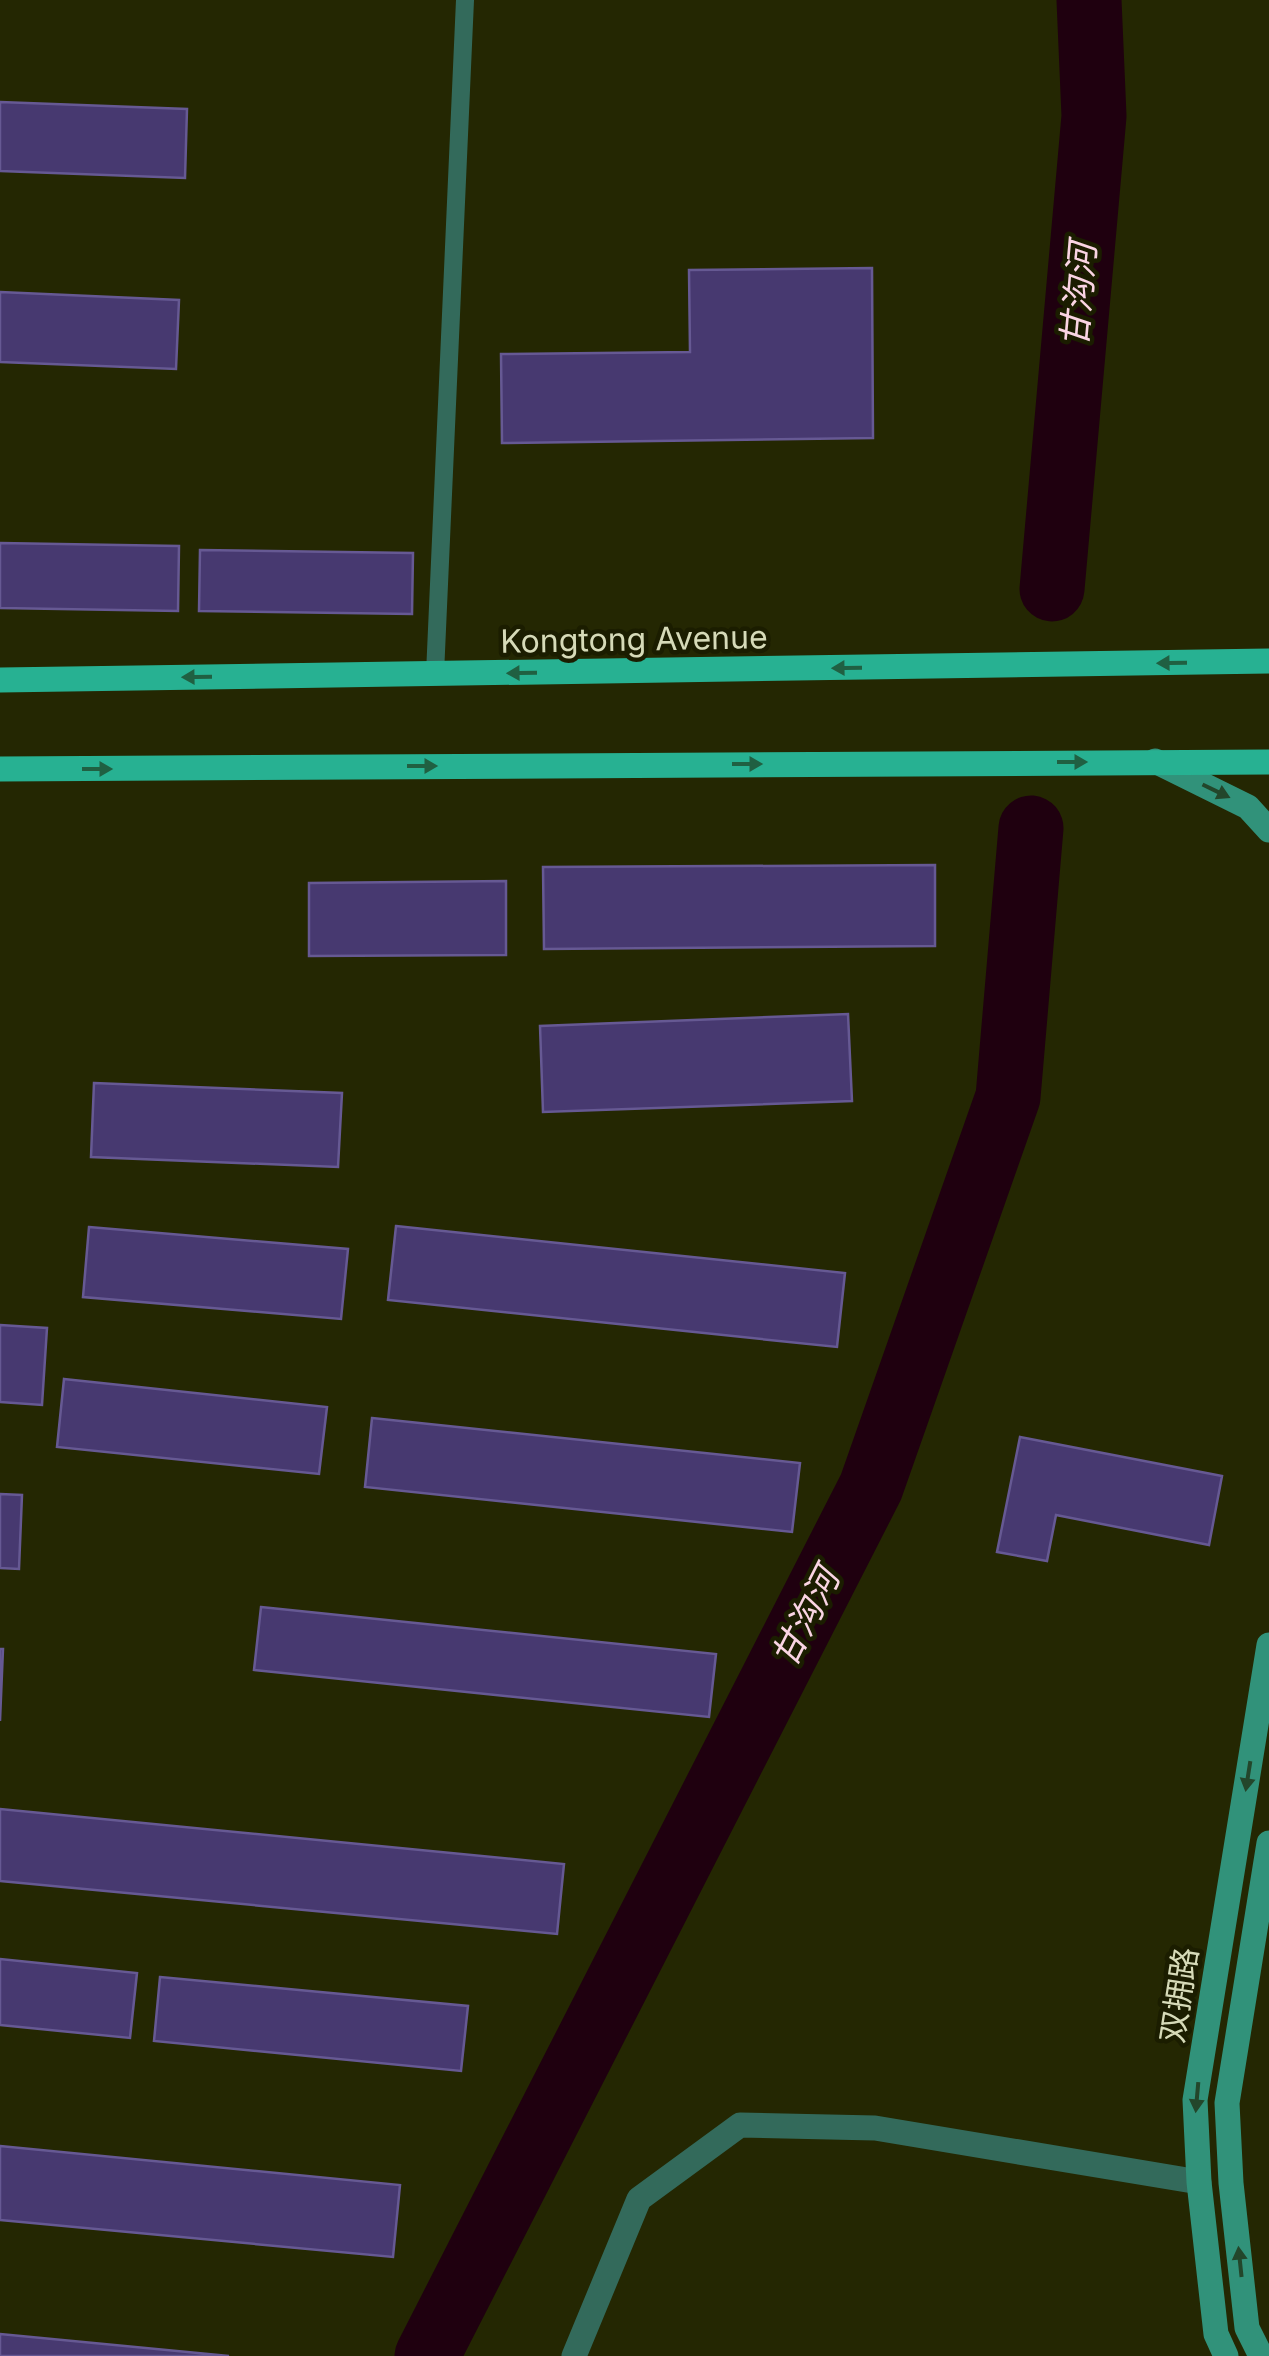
<svg xmlns="http://www.w3.org/2000/svg" width="1269" height="2356" font-family="Inter,'Noto Sans SC',sans-serif">
  <rect width="100%" height="100%" fill="#242702"/>
  <g fill="none" stroke-linecap="round" stroke-linejoin="round">
    <!-- river -->
    <g stroke="#1f000f" stroke-width="65">
      <polyline points="1052,589 1094,116 1089,0"/>
      <polyline points="427,2356 871,1487 1008,1097 1031,828"/>
    </g>
  </g>
  <!-- building -->
  <g fill="#473970" stroke="#665993" stroke-width="2.5">
    <polygon points="0,102 187,109 185,178 0,171"/>
    <polygon points="872,268 873,438 502,443 501,354 690,352 689,270"/>
    <polygon points="0,292 179,300 176,369 0,362"/>
    <polygon points="0,543 179,546 178,611 0,608"/>
    <polygon points="200,550 413,553 412,614 199,611"/>
    <polygon points="935,865 935,946 544,949 543,867"/>
    <polygon points="506,881 506,955 309,956 309,883"/>
    <polygon points="848,1014 852,1101 543,1112 540,1026"/>
    <polygon points="94,1083 342,1093 338,1167 91,1157"/>
    <polygon points="396,1226 845,1273 837,1347 388,1300"/>
    <polygon points="89,1227 348,1249 341,1319 83,1297"/>
    <polygon points="0,1325 47,1328 42,1405 0,1402"/>
    <polygon points="64,1379 327,1407 319,1474 57,1447"/>
    <polygon points="372,1418 800,1463 792,1532 365,1487"/>
    <polygon points="1020,1437 1222,1476 1209,1545 1056,1515 1047,1561 997,1552"/>
    <polygon points="0,1494 22,1495 19,1569 0,1568"/>
    <polygon points="261,1607 716,1654 709,1717 254,1670"/>
    <polygon points="0,1649 3,1649 0,1721"/>
    <polygon points="0,1809 564,1864 557,1934 0,1881"/>
    <polygon points="0,1959 137,1973 130,2038 0,2025"/>
    <polygon points="160,1977 468,2006 461,2071 154,2041"/>
    <polygon points="0,2146 400,2185 393,2257 0,2220"/>
    <polygon points="0,2334 229,2356 0,2356"/>
  </g>
  <g fill="none" stroke-linecap="round" stroke-linejoin="round">
    <!-- lane -->
    <polyline stroke="#336a5b" stroke-width="18" points="435,674 465,0"/>
    <!-- street -->
    <polyline stroke="#336a5b" stroke-width="25" points="574,2356 639,2199 740,2125 875,2128 1199,2182"/>
    <!-- secondary -->
    <g stroke="#31927a" stroke-width="25">
      <polyline points="1155,761 1248,807 1269,830"/>
      <polyline points="1226,2356 1216,2334 1199,2182 1195,2100 1269,1645"/>
      <polyline points="1261,2356 1247,2328 1231,2183 1227,2103 1269,1843"/>
    </g>
    <!-- primary -->
    <g stroke="#27b192" stroke-width="25">
      <polyline points="0,680 1269,661"/>
      <polyline points="0,769 1269,762"/>
    </g>
  </g>
  <!-- one-way arrows -->
  <defs><path id="oneway-solid" d="M-6-.8H1V-3.2L6.5 0L1 3.2V.8H-6Z" transform="scale(2.5)"/></defs>
  <g fill="#206042">
    <use href="#oneway-solid" transform="translate(1172 663) rotate(179)"/>
    <use href="#oneway-solid" transform="translate(847 668) rotate(179)"/>
    <use href="#oneway-solid" transform="translate(522 673) rotate(179)"/>
    <use href="#oneway-solid" transform="translate(197 677) rotate(179)"/>
    <use href="#oneway-solid" transform="translate(1072 762)"/>
    <use href="#oneway-solid" transform="translate(747 764)"/>
    <use href="#oneway-solid" transform="translate(422 766)"/>
    <use href="#oneway-solid" transform="translate(97 769)"/>
  </g>
  <g fill="#23462b">
    <use href="#oneway-solid" transform="translate(1216 791) rotate(26)"/>
    <use href="#oneway-solid" transform="translate(1248 1776) rotate(99)"/>
    <use href="#oneway-solid" transform="translate(1197 2097) rotate(95)"/>
    <use href="#oneway-solid" transform="translate(1240 2262) rotate(-96)"/>
  </g>
  <g text-anchor="middle" dominant-baseline="central" stroke-width="9" stroke-linejoin="round" paint-order="stroke">
    <!-- street labels -->
    <g font-size="32" fill="#d6dab8" stroke="#1b1d00">
      <text transform="translate(634 639) rotate(-1)">Kongtong Avenue</text>
      <text transform="translate(1179 1995) rotate(-81)">双拥路</text>
    </g>
    <!-- water labels -->
    <g font-size="35" font-style="italic" fill="#fad4e3" stroke="#1b1d00">
      <text transform="translate(1078 295) rotate(-85)">甘沟河</text>
      <text transform="translate(805 1617) rotate(-63)">甘沟河</text>
    </g>
  </g>
</svg>
